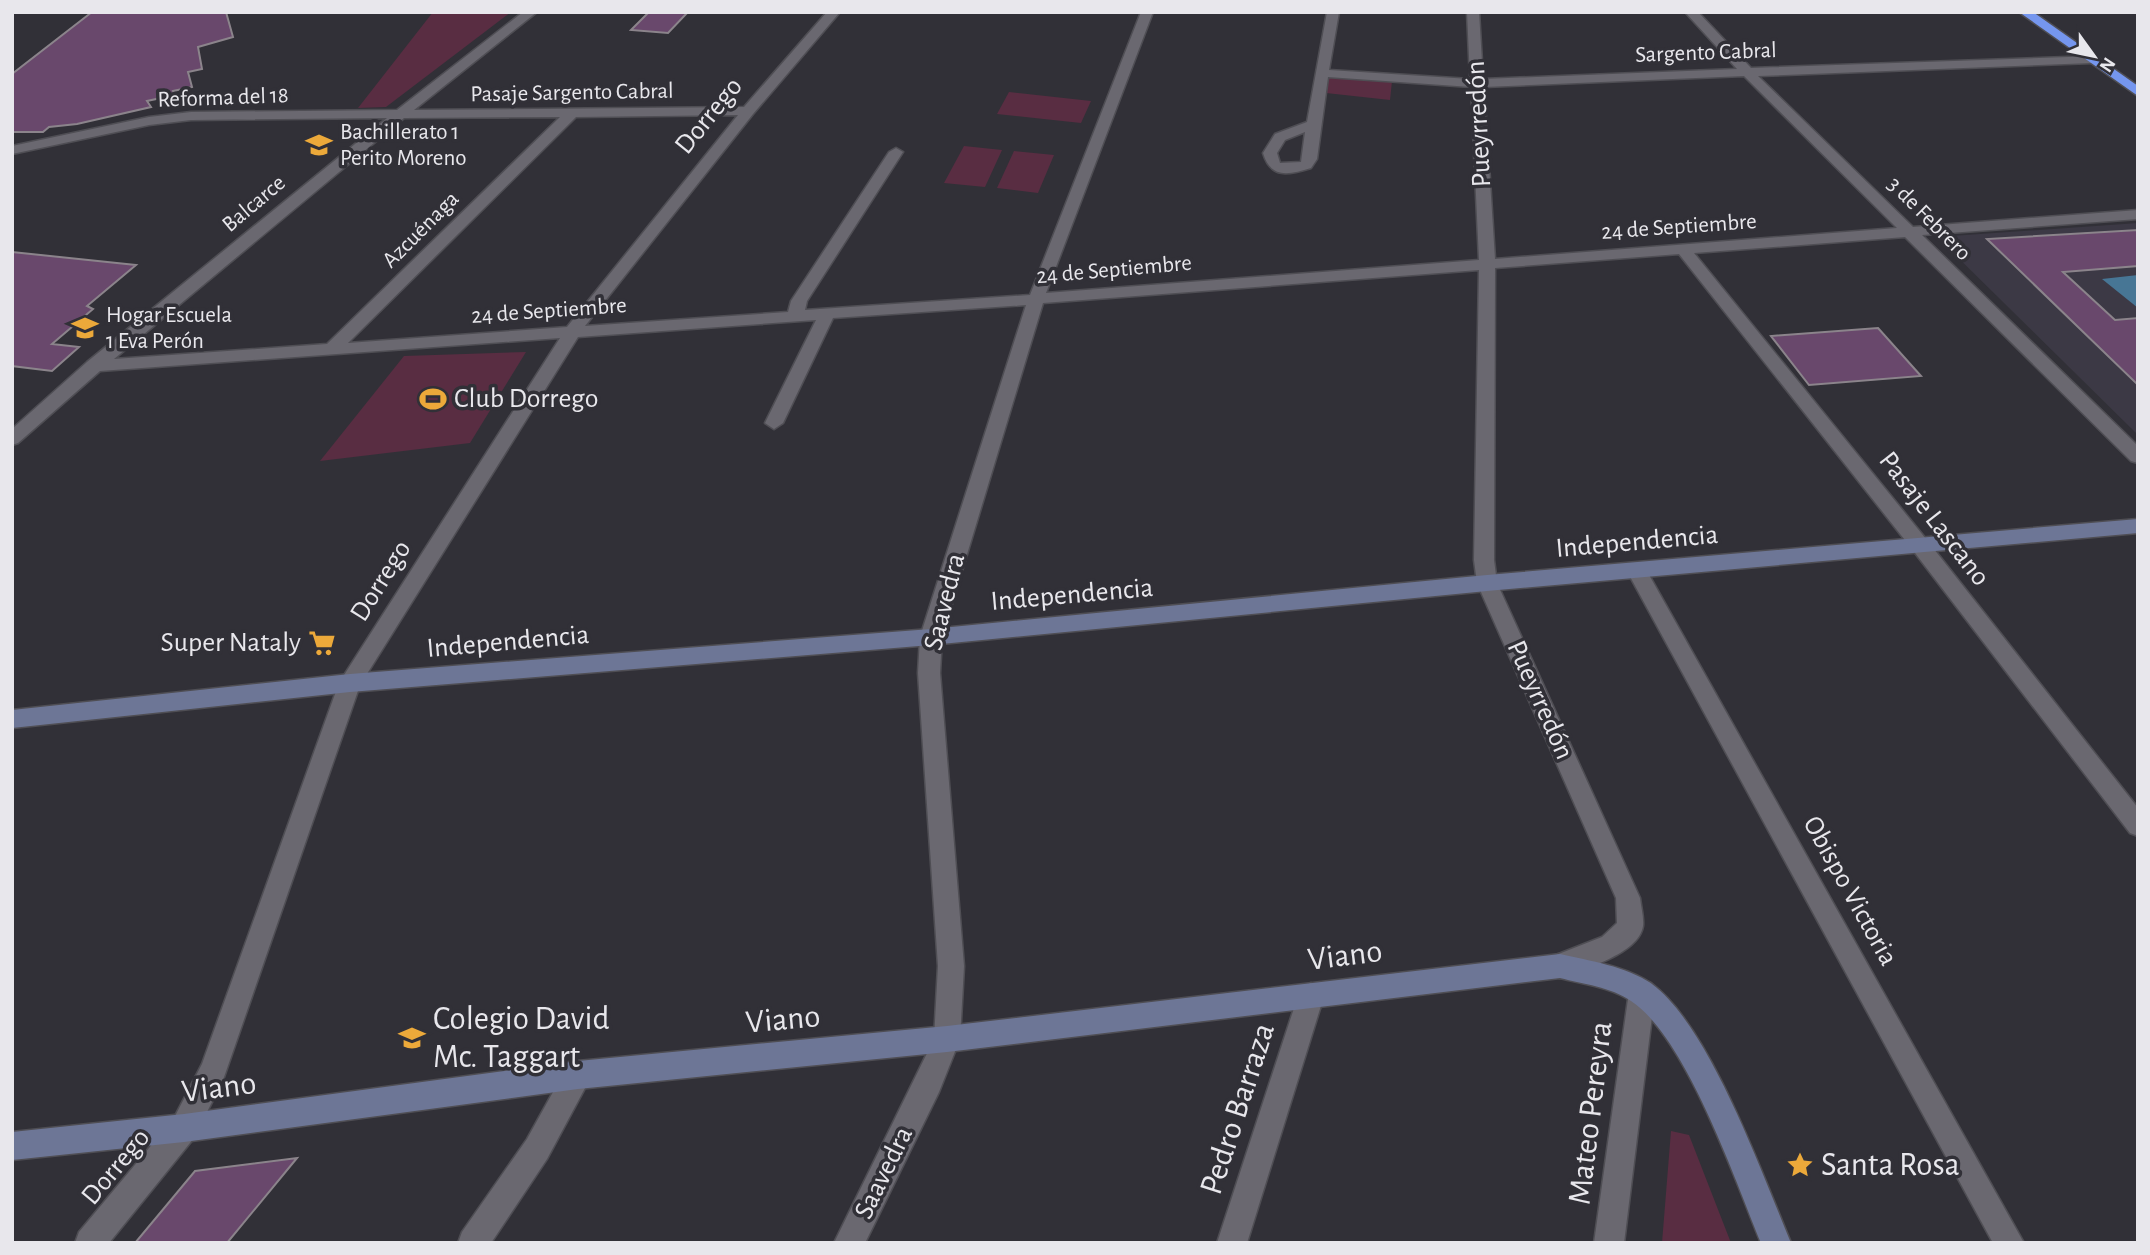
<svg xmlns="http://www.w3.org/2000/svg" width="2150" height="1255" font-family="'Alegreya Sans',sans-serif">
  <rect width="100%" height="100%" fill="#313037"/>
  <!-- built -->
  <polygon fill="#3c3945" points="2138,223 2138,435 1937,237"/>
  <!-- green -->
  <g fill="#592d42">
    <polygon points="433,12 511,12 386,107 358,108"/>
    <polygon points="1329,75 1392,81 1390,100 1326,93"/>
    <polygon points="1009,92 1091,101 1081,123 997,114"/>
    <polygon points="964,146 1002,150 985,187 944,183"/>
    <polygon points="1014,151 1054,155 1038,193 997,188"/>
    <polygon points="526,352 470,443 320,461 404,356"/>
    <polygon points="1671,1131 1689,1135 1731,1243 1662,1243"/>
  </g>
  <!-- water -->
  <polygon fill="#477695" points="2138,275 2138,308 2102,279"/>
  <!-- building -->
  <g fill="#69486c" stroke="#8b848b" stroke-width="2">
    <polygon points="92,12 226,12 233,37 198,47 202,69 188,72 192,87 173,91 175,95 147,101 151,107 77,124 49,127 43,132 12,132 12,74"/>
    <polygon points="649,12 688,12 668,33 631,30"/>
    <polygon points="2138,230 2138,266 2063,272 2115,320 2138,318 2138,385 1987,239"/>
    <polygon points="12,252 136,265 87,306 93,309 52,344 79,347 52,371 12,366"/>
    <polygon points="1878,328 1921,376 1809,385 1771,336"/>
    <polygon points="297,1158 227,1243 135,1243 195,1171"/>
  </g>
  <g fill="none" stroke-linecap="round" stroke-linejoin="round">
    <!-- street casing -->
    <g stroke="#4f4e54" stroke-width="3">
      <g id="street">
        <path d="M 523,12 L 537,12 L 414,110 L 744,107 L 827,12 L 840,12 L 753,114 L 585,326 L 788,312 L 791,301 L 889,152 L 896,148 L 903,152 L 807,301 L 805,310 L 1030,295 L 1141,12 L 1153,12 L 1046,293 L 1479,260 L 1471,87 L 1328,77 L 1317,159 L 1311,168 C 1288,175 1271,179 1263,153 L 1275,134 L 1307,122 L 1327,12 L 1339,12 L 1329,70 L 1470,79 L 1467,12 L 1479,12 L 1483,79 L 1737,69 L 1685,12 L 1698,12 L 1751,68 L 2097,56 L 2097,62 L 2092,63 L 1758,76 L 1913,227 L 2138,210 L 2138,219 L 1922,235 L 2138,446 L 2138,463 L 2131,461 L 1905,237 L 1694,253 L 1926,539 L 2138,808 L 2138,836 L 2130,833 L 1912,549 L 1679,254 L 1495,268 L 1494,560 L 1497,583 L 1640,898 C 1641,907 1644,918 1643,926 C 1639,954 1583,969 1560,978 L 1551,975 L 1547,966 L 1551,957 L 1602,937 L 1617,923 L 1616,898 L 1477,583 L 1474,560 L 1479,270 L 1043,303 L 942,637 L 940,673 L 964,966 L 960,1039 L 939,1092 L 865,1243 L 834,1243 L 934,1039 L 938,966 L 918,673 L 920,637 L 1026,305 L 833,318 L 783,423 L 774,429 L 765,423 L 816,320 L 578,337 L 360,685 L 223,1080 L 194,1138 L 109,1243 L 75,1243 L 79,1232 L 174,1118 L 202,1064 L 339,683 L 560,338 L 100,371 L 18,443 L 12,445 L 12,429 L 87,362 L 387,118 L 191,120 L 149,125 L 12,154 L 12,146 L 149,117 L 191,112 L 397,110 ZM 1744,76 L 1897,228 L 1495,259 L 1484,87 ZM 738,115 L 567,327 L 348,343 L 576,117 ZM 560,117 L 327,344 L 114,359 L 404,118 ZM 1305,132 L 1301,162 L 1280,163 L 1277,153 L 1285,140 Z"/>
        <polygon points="1637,563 1644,566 2024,1243 1993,1243 1627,571 1630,566"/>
        <polygon points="1642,979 1651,983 1655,992 1624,1243 1594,1243 1629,992 1633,983"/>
        <polygon points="1311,983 1320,987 1324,996 1247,1243 1217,1243 1298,996 1302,987"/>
        <polygon points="578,1061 588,1065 592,1075 547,1159 491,1243 458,1243 462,1232 527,1139 568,1065"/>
      </g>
    </g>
    <!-- secondary casing -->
    <g stroke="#4f4e54" stroke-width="3">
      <g id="secondary">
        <polygon points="2138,519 2138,533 1487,591 931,645 350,692 12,728 12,710 350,674 931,629 1487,575"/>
        <path d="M 1560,954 C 1590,961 1626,966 1652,984 C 1710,1027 1762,1174 1791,1243 L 1761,1243 C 1735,1180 1686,1037 1631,1001 C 1611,987 1583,984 1560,978 L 947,1052 L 578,1089 L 184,1142 L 12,1160 L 12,1132 L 184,1114 L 578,1061 L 947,1026 Z"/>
      </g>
    </g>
    <!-- highway casing -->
    <g stroke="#4f4e54" stroke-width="3">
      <polygon id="highway" points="2019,12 2033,12 2138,86 2138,96"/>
    </g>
    <!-- street -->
    <use href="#street" fill="#6a6870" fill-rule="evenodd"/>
    <!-- secondary -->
    <use href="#secondary" fill="#6d7696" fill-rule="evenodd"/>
    <!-- highway -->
    <use href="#highway" fill="#7596ee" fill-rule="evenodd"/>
  </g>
  <!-- icons -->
  <defs>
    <g id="school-bare" transform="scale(2.1)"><path d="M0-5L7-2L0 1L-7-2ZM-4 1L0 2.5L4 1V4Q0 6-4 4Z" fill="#eca93a" stroke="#313037" stroke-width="2.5" paint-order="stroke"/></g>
    <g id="stadium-bare" transform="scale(2.1)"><path d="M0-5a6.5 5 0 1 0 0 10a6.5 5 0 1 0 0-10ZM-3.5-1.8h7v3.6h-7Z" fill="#eca93a" stroke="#313037" stroke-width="2.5" paint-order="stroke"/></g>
    <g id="supermarket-bare" transform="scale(2.1)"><path d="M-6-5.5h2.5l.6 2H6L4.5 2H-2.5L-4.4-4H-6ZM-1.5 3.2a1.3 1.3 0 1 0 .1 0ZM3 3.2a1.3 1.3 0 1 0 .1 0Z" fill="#eca93a" stroke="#313037" stroke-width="2.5" paint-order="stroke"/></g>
    <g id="sight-bare" transform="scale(2.1)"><path d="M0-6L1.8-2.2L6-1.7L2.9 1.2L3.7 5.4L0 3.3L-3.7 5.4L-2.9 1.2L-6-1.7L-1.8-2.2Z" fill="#eca93a" stroke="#313037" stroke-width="2.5" paint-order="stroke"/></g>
  </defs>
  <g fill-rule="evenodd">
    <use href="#school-bare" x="319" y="145"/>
    <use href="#school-bare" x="85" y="328"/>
    <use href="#stadium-bare" x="433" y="399"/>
    <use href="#supermarket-bare" x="322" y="643"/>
    <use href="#school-bare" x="412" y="1038"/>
    <use href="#sight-bare" x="1800" y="1165"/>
  </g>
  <g text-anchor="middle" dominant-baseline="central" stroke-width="7" stroke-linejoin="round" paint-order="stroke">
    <!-- far-street labels -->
    <g font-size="23" fill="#e8e7ec" stroke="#313037">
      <text transform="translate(1706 53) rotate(-2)">Sargento Cabral</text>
      <text transform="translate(572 93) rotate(-1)">Pasaje Sargento Cabral</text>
      <text transform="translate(223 98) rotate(-2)">Reforma del 18</text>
      <text transform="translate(254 204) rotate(-40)">Balcarce</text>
      <text transform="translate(1929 219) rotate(45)">3 de Febrero</text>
      <text transform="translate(1679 227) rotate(-4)">24 de Septiembre</text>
      <text transform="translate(421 230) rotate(-45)">Azcuénaga</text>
      <text transform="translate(1114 270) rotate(-5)">24 de Septiembre</text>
      <text transform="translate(549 311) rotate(-4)">24 de Septiembre</text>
    </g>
    <!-- far-poi labels -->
    <g font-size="23" fill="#e8e7ec" stroke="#313037" text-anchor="start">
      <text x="340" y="132">Bachillerato 1<tspan x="340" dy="26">Perito Moreno</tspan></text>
      <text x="106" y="315">Hogar Escuela<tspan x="106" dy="26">1 Eva Perón</tspan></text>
    </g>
    <!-- street labels -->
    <g font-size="28" fill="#e8e7ec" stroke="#313037">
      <text transform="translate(709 116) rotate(-51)">Dorrego</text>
      <text transform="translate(1479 124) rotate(-93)">Pueyrredón</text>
      <text transform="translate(1934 519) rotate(52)">Pasaje Lascano</text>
      <text transform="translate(1637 542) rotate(-5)">Independencia</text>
      <text transform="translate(381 581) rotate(-58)">Dorrego</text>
      <text transform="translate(1072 595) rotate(-5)">Independencia</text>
      <text transform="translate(945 602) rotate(-76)">Saavedra</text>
      <text transform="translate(508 642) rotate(-5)">Independencia</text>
      <text transform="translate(1540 700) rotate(66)">Pueyrredón</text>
      <text transform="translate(1850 891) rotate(61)">Obispo Victoria</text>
      <text transform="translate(116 1167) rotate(-50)">Dorrego</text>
      <text transform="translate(884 1173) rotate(-64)">Saavedra</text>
    </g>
    <!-- poi labels -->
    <g font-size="28" fill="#e8e7ec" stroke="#313037" text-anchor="start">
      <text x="454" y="399">Club Dorrego</text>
      <text x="301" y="643" text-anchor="end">Super Nataly</text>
    </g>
    <!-- near-street labels -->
    <g font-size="33" fill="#e8e7ec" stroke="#313037">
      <text transform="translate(1345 956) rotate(-7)">Viano</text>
      <text transform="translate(783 1020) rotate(-5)">Viano</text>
      <text transform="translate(219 1088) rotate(-7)">Viano</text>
      <text transform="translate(1238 1109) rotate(-72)">Pedro Barraza</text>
      <text transform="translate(1591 1113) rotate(-83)">Mateo Pereyra</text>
    </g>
    <!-- near-poi labels -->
    <g font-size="33" fill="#e8e7ec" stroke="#313037" text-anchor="start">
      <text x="433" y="1019">Colegio David<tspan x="433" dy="38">Mc. Taggart</tspan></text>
      <text x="1821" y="1165">Santa Rosa</text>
    </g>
  </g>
  <!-- border -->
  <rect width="2150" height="1255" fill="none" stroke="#e8e7ec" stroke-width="28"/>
  <!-- north arrow -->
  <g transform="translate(2094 56) rotate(123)" stroke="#313037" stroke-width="5" paint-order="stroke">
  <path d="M0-5L12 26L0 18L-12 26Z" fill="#e8e7ec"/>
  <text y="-10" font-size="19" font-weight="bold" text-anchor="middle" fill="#e8e7ec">N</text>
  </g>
</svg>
